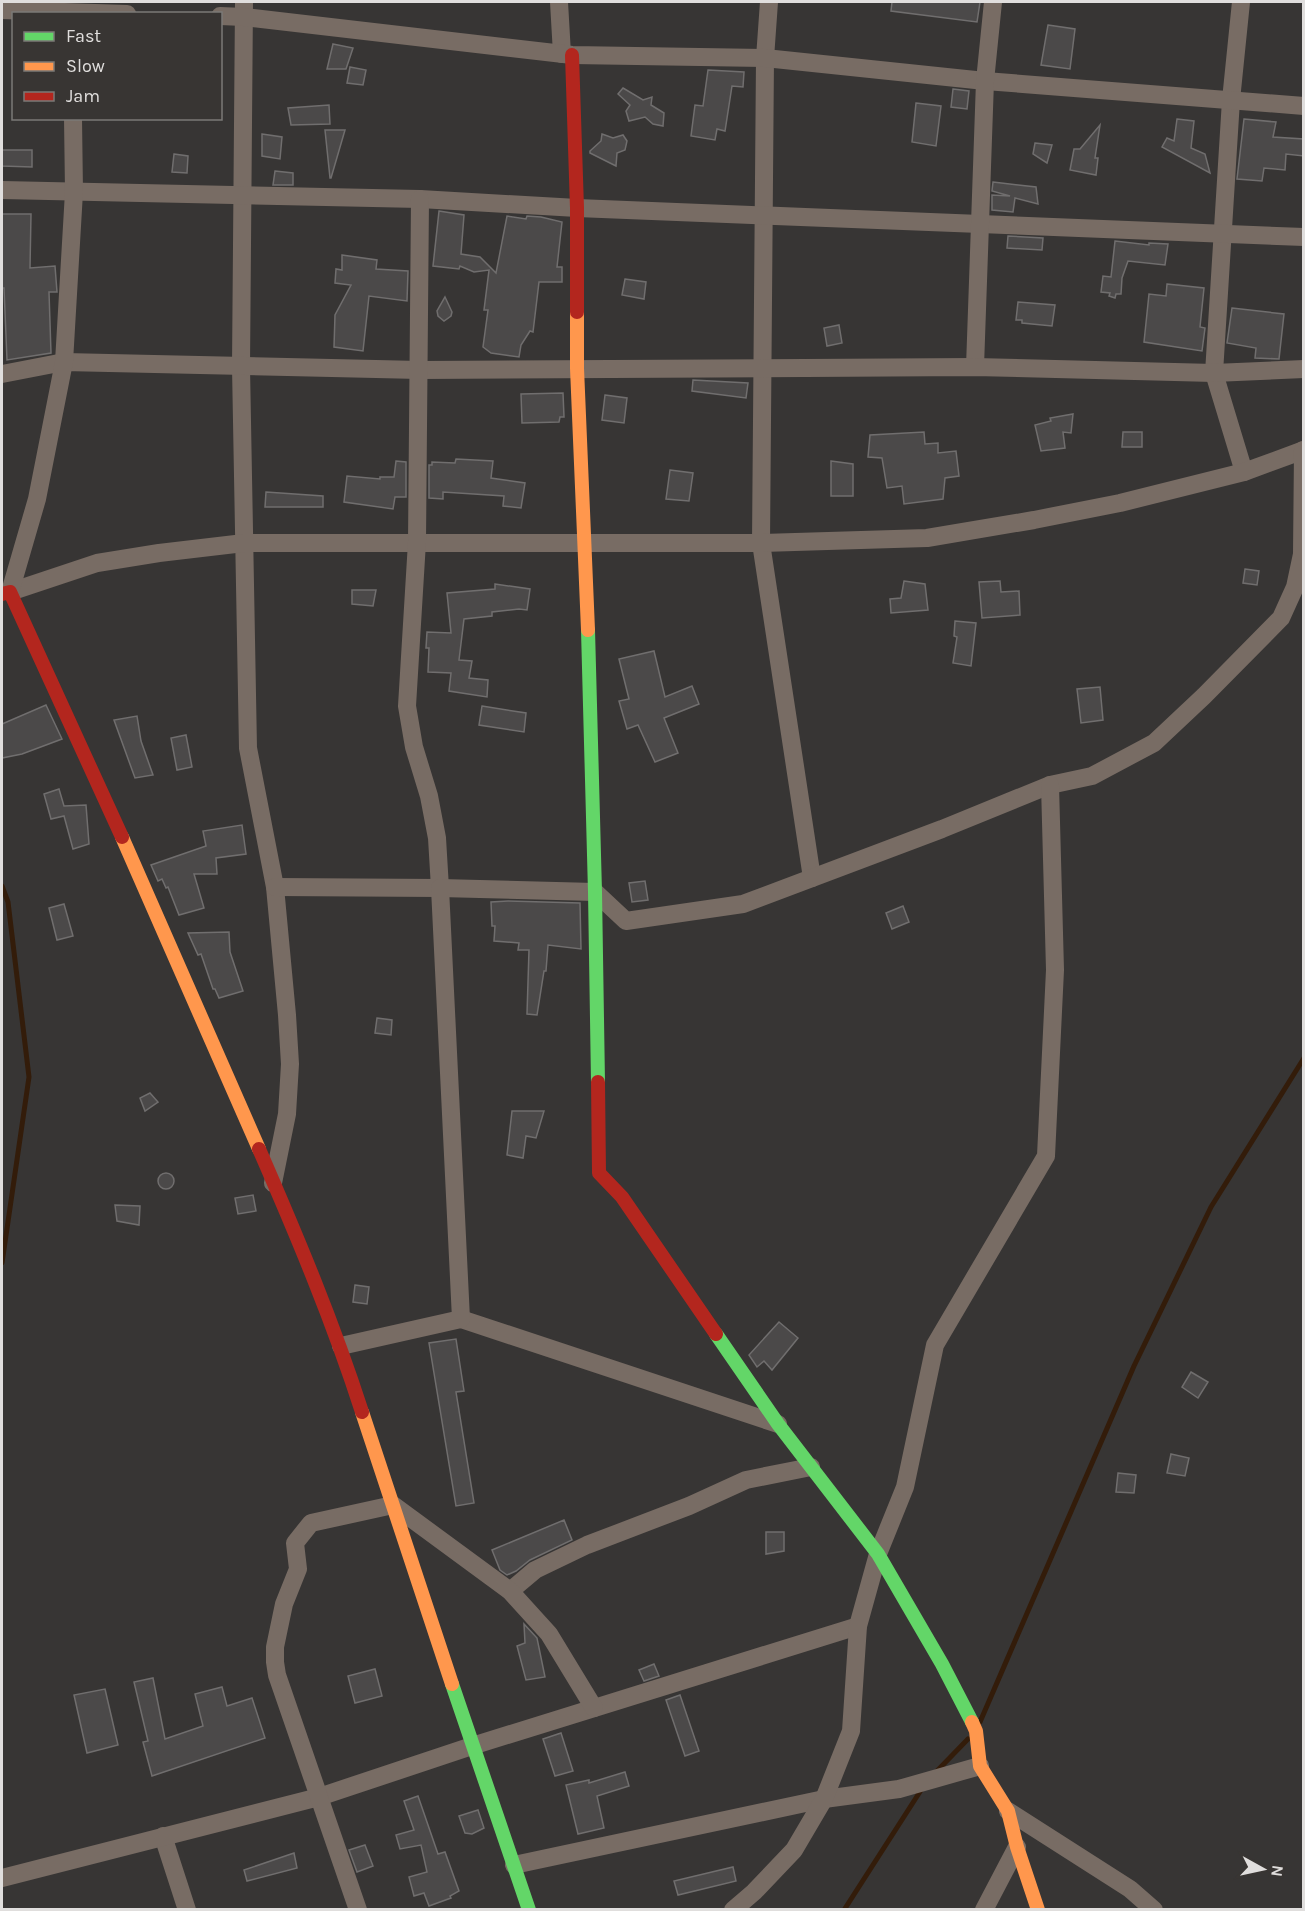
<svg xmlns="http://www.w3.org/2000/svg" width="1305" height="1911" font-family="Karla,sans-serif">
  <rect width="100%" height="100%" fill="#373534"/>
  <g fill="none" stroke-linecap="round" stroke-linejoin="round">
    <!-- stream -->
    <g stroke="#331c0a" stroke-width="5">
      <polyline points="2,886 8,902 29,1077 2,1263"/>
      <polyline points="980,1722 1134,1366 1211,1207 1304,1058"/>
      <polyline points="935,1773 968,1739"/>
      <polyline points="844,1910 923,1787"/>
    </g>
  </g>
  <!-- building -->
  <g fill="#4b4949" stroke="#706e6e" stroke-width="1.5">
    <polygon points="892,2 980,2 977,22 891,11"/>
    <polygon points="1048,25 1075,29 1070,69 1041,65"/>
    <polygon points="333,44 353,48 346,69 327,69"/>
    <polygon points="350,67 366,70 363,85 347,83"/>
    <polygon points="708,70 744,72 743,87 732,86 725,131 717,129 715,140 691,136 695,105 703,106"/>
    <polygon points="623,88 643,100 652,97 651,105 664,113 663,126 653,124 645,117 629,121 626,111 630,105 618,94"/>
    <polygon points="953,89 969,91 967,109 951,107"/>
    <polygon points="916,103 941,106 936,146 912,142"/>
    <polygon points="329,105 330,124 291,125 288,108"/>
    <polygon points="1177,119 1194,121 1191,148 1205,154 1210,173 1162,147 1167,138 1174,141"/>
    <polygon points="1244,119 1276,122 1273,137 1304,139 1304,156 1286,154 1285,170 1264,168 1262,181 1237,179"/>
    <polygon points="1100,125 1095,158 1098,158 1096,175 1070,170 1074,149 1080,149"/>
    <polygon points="325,130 345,130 331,178 330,178"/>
    <polygon points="262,134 282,137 280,159 262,156"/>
    <polygon points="602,134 613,138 623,135 627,141 625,150 617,153 616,166 590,153 590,151 601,141"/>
    <polygon points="1035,143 1052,145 1047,163 1033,154"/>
    <polygon points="2,150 32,150 32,167 2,166"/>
    <polygon points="174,154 188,156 187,173 172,172"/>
    <polygon points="275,171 293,173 293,185 273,185"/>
    <polygon points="993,182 1036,187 1038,204 1015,198 1013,212 992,210 992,195 1010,196 992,191"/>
    <polygon points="439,211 464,215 461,254 480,257 496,273 507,216 526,219 527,216 541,217 562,222 557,267 562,267 562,282 539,282 533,332 530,331 521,345 519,357 491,353 483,347 488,310 484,310 489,270 474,272 460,266 459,269 433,266"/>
    <polygon points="2,214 31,214 30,268 55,266 57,292 49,292 51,353 7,360 4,288 2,288"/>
    <polygon points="1008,236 1043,238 1042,250 1007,248"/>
    <polygon points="1115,241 1149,245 1149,243 1168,244 1165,265 1128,261 1122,278 1121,294 1116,294 1115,298 1109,296 1110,293 1101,292 1103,276 1111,277"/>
    <polygon points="342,255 377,260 376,269 408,271 407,301 369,296 363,351 334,347 335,315 351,285 335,283 336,269 342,270"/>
    <polygon points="625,279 646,282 644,299 622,295"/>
    <polygon points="1167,284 1204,288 1200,327 1205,328 1202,351 1144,342 1149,294 1166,296"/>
    <polygon points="445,297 452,312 451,316 444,321 438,316 437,311"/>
    <polygon points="1018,302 1055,305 1052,326 1022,323 1022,320 1016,320"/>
    <polygon points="1232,308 1284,314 1279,359 1255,358 1256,348 1227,343"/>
    <polygon points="839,325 842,343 827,346 824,328"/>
    <polygon points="693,380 748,383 746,398 692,391"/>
    <polygon points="563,393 564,417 560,417 559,422 522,423 521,394"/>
    <polygon points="605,395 627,398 624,423 602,420"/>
    <polygon points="1073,414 1071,433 1063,432 1065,448 1041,451 1035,425 1051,421 1050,418"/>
    <polygon points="924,432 925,444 938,443 938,453 956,451 959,476 945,478 943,499 904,504 902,486 887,488 882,458 868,457 870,435"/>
    <polygon points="1123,432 1142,432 1142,447 1122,447"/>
    <polygon points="456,459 493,461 491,478 525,483 521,508 503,506 504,496 443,492 443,499 429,498 429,465 432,465 432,462 455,463"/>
    <polygon points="396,461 406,462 406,497 395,497 393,509 344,502 347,476 380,479 380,477 394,477"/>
    <polygon points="831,461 853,464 853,496 831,496"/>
    <polygon points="670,470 693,473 689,501 666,499"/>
    <polygon points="266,492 323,496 323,507 265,507"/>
    <polygon points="1245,569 1259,571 1257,585 1243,583"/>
    <polygon points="904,581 925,584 928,610 891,613 890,599 901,598"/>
    <polygon points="1000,581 1001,592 1019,591 1020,615 982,618 979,582"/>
    <polygon points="495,584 530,589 527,610 519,609 492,612 492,616 464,619 459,660 472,661 469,678 488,680 487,697 449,691 451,673 428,672 429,648 426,648 427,632 451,633 447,593 495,589"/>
    <polygon points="352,590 376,590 373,606 352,604"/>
    <polygon points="955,621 976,623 971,666 953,663 957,637 954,636"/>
    <polygon points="654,651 665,697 692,686 699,704 664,718 678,753 655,762 638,725 627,729 619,701 629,699 619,659"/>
    <polygon points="1100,687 1103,720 1081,723 1077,689"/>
    <polygon points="46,705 62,739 22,754 2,758 2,724"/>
    <polygon points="482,706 526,713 524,732 479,725"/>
    <polygon points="137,716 141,741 153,775 135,778 114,720"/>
    <polygon points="186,735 192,767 177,770 171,738"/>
    <polygon points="59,789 64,806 86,805 89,844 73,849 64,816 51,819 44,794"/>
    <polygon points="242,825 246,854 216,858 217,874 194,874 204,908 179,915 168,887 166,888 162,879 158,881 151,865 206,846 203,831"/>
    <polygon points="645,881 648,900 632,902 629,883"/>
    <polygon points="508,901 580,903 581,949 548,945 546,971 544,971 537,1015 527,1014 529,950 518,950 519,943 494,941 495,926 492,926 491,902"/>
    <polygon points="64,904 73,936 57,940 49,908"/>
    <polygon points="903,906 909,922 892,929 886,913"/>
    <polygon points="229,932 230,952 243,991 219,998 215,989 213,989 201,954 198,955 188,933"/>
    <polygon points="377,1018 392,1020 391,1035 375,1033"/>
    <polygon points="150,1093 158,1102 145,1111 140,1098"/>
    <polygon points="512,1111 544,1111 536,1138 526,1136 523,1158 507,1155"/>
    <circle cx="166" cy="1181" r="8"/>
    <polygon points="253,1195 256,1211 238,1214 235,1198"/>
    <polygon points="115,1205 140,1206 139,1225 117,1221"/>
    <polygon points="355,1285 369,1287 367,1304 353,1302"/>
    <polygon points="779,1322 798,1338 772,1370 764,1361 757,1367 749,1355"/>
    <polygon points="456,1339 464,1391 456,1392 474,1503 456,1506 429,1343"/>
    <polygon points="1191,1372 1208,1382 1198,1398 1182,1387"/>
    <polygon points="1171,1454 1189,1458 1185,1476 1167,1473"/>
    <polygon points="1118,1473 1136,1475 1134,1493 1116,1492"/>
    <polygon points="564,1520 572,1540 530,1560 516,1571 507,1575 500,1570 492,1550"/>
    <polygon points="766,1532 784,1532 784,1551 766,1554"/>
    <polygon points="524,1624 537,1638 545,1677 526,1680 517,1646 525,1643"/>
    <polygon points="654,1664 659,1676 644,1681 639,1670"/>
    <polygon points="375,1669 382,1696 355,1703 348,1676"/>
    <polygon points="153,1678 165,1739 203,1726 195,1694 222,1687 227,1706 252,1698 265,1738 152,1776 143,1742 148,1741 134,1682"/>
    <polygon points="105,1689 118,1745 87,1753 74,1695"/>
    <polygon points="680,1695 699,1751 685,1756 666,1700"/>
    <polygon points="561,1733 573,1771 555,1776 543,1739"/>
    <polygon points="625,1772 629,1786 597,1796 604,1828 578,1834 566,1785 589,1780 589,1783"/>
    <polygon points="418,1796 438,1854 445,1852 459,1891 450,1896 451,1898 429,1906 424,1893 414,1896 409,1877 427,1872 421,1845 400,1849 396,1835 414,1830 404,1801"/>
    <polygon points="478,1810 484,1828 472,1834 465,1833 459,1816"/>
    <polygon points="365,1845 373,1866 357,1872 349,1850"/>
    <polygon points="294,1853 297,1868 247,1881 244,1870"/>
    <polygon points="733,1867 736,1881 678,1895 674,1881"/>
  </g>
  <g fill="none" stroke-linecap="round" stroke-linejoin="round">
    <!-- street -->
    <g stroke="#786c64" stroke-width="18">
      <polyline points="244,2 241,367 248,748 275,887 287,1015 290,1064 287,1114 273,1183"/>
      <polyline points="559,2 562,54"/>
      <polyline points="769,2 765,58 761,543 812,878"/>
      <polyline points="1241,2 1231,100 1214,373 1244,472"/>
      <polyline points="2,10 127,14"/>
      <polyline points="220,16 244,17 572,55 765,58 985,81 1304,106"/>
      <polyline points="2,190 420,199 577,208 1304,237"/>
      <polyline points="975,367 985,81 993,2"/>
      <polyline points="2,374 64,362 420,370 975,367 1214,373 1304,369"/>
      <polyline points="10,592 97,563 159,553 244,543 761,543 927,538 1034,520 1120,503 1244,472 1304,450"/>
      <polyline points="10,592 37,499 64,362 74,192 73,118"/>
      <polyline points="275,887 440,888 437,838 429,796 414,747 407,706 417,542 420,199"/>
      <polyline points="461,1319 778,1424"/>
      <polyline points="341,1346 461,1319 440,888 595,892 626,921 743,904 942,829 1050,785 1092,776 1154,743 1204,696 1281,618 1295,587 1302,554 1303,450"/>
      <polyline points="510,1591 535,1570 587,1545 689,1506 746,1480 811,1467"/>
      <polyline points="1008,1811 1130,1889 1154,1910"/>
      <polyline points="163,1836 187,1910"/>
      <polyline points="514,1865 824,1799 899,1789 980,1766"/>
      <polyline points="2,1878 319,1797 472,1746 858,1626"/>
      <polyline points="358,1910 277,1675 275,1662 275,1647 284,1604 298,1569 295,1543 311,1523 393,1505 510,1591 549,1634 594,1708"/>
      <polyline points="733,1910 754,1892 794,1850 824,1799 851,1731 858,1626 878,1554 905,1487 935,1345 1046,1156 1055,970 1050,785"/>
      <polyline points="984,1910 1017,1847"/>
    </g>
    <!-- fast -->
    <g stroke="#63d668" stroke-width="14">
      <polyline points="588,630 595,892 598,1082"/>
      <polyline points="716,1334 778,1424 878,1554 942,1664 972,1722"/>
      <polyline points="452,1684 529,1910"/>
    </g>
    <!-- slow -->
    <g stroke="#ff974d" stroke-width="14">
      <polyline points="577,312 577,368 588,630"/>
      <polyline points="122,837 259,1149"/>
      <polyline points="362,1412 452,1684"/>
      <polyline points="972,1722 976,1731 980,1766 1008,1811 1017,1847 1038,1910"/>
    </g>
    <!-- jam -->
    <g stroke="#b3261e" stroke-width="14">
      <polyline points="572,55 577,208 577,312"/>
      <polyline points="2,594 10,592 122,837"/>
      <polyline points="598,1082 599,1173 622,1197 716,1334"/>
      <path d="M 259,1149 C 297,1236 333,1322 362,1412"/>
    </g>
  </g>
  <!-- border -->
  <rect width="1305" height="1911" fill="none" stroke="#e0dedd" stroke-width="6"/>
  <!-- legend -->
  <rect x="12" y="12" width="210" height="108" fill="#383533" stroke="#7b7977" stroke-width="1.5"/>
  <rect x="24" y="32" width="30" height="9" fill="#63d668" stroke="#7b7977" stroke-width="1.5"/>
  <text x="66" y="42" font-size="18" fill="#e0dedd">Fast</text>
  <rect x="24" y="62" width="30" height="9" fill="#ff974d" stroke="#7b7977" stroke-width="1.5"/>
  <text x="66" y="72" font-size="18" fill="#e0dedd">Slow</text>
  <rect x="24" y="92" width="30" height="9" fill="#b3261e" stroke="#7b7977" stroke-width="1.5"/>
  <text x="66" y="102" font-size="18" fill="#e0dedd">Jam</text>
  <!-- north arrow -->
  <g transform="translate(1263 1869) rotate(98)" stroke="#383533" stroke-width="4.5" paint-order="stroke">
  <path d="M0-4.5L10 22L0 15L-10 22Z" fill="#e0dedd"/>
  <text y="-9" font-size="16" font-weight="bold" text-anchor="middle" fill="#e0dedd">N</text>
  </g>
</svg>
